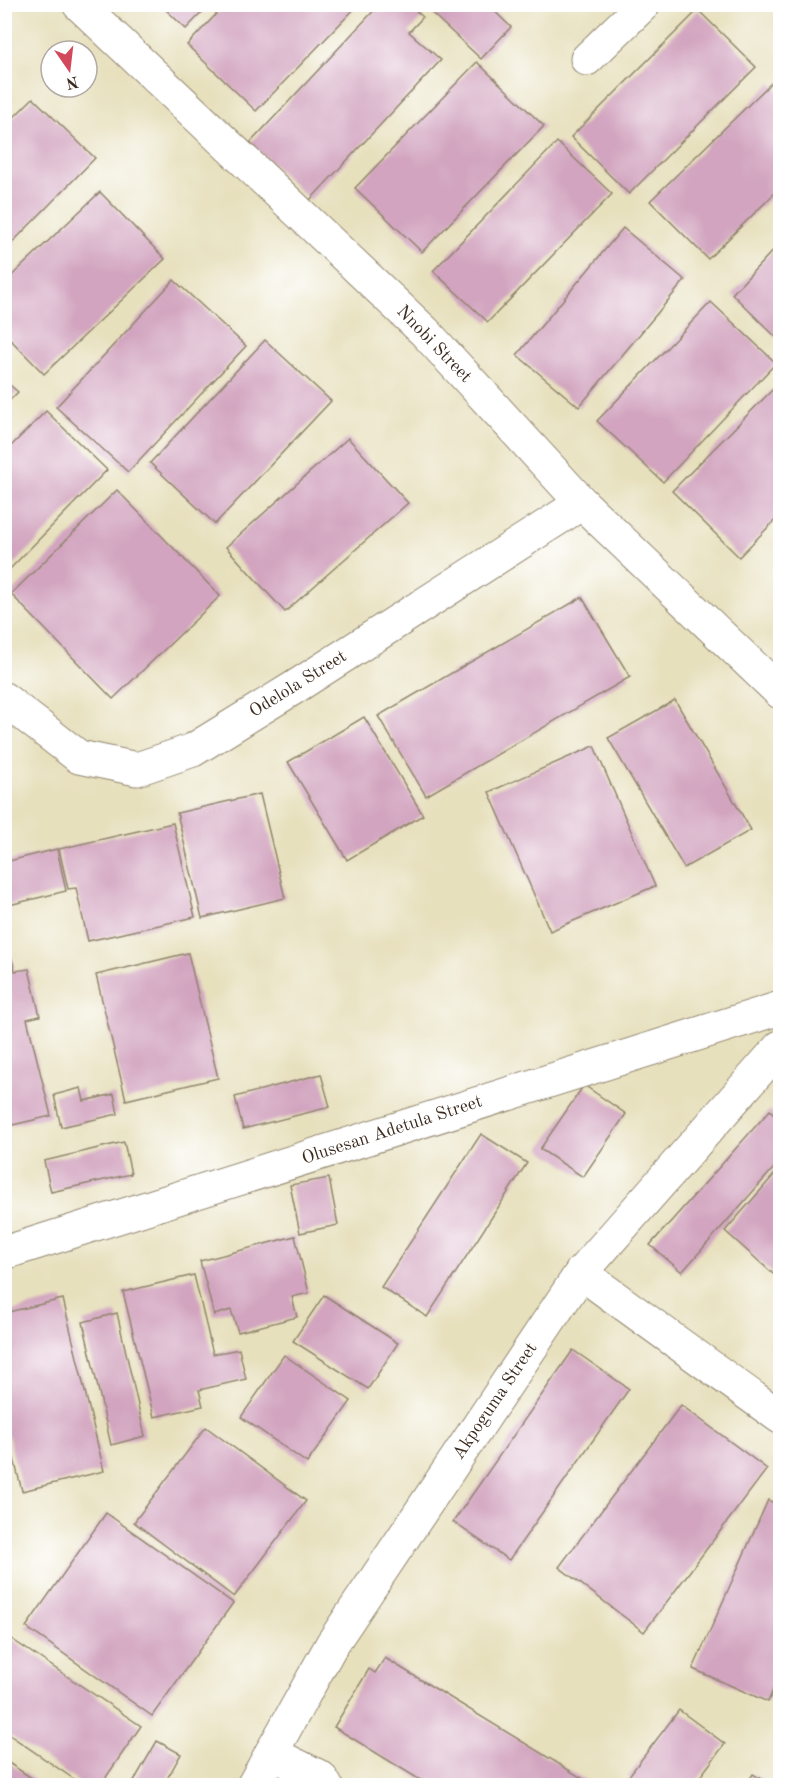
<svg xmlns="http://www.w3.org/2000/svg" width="785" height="1790" font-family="'Old Standard TT',serif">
  <rect width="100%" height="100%" fill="#fff"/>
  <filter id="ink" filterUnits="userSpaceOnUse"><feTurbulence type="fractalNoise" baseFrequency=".0167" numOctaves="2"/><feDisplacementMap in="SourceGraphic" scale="12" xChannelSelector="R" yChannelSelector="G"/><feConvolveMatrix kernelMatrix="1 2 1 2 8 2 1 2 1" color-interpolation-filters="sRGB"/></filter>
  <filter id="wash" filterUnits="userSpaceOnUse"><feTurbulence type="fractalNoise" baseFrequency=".008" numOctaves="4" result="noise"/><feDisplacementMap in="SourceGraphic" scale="24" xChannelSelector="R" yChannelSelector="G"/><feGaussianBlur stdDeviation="1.35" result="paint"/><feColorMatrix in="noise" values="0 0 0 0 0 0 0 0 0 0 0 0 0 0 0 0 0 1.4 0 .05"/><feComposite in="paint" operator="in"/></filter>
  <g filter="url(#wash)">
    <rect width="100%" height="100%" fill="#e7e0bd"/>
    <g id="blocks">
      <!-- building -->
      <g fill="#d2a4bf">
        <polygon points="160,4 210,4 186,29"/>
        <polygon points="226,4 359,4 256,111 187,45"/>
        <polygon points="380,4 408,4 423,17 409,32 441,60 310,200 250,143"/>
        <polygon points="422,4 487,4 511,27 481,59"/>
        <polygon points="698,10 756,67 629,194 571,137"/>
        <polygon points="477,62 544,126 422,252 355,188"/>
        <polygon points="771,83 780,92 780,188 708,259 650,201"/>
        <polygon points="33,98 95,158 4,251 4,127"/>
        <polygon points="557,142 612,194 488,322 433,271"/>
        <polygon points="100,192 165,259 44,374 4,333 4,283"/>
        <polygon points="623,228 685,280 579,407 517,355"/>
        <polygon points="780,243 780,341 732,294"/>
        <polygon points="174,280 246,346 128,472 56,407"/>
        <polygon points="711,302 776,363 663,482 597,421"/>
        <polygon points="265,340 331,401 215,524 150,463"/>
        <polygon points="4,380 18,392 4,406"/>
        <polygon points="780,382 780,515 739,557 672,491"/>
        <polygon points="46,411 107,470 4,575 4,453"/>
        <polygon points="348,438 408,503 285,612 226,547"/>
        <polygon points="117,490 220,596 113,699 11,594"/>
        <polygon points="582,597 630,677 426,796 378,716"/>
        <polygon points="675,700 751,830 684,868 608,738"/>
        <polygon points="364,717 423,815 347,860 288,762"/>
        <polygon points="594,746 655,886 550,931 489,792"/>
        <polygon points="260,794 285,898 202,918 177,813"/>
        <polygon points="173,823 195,917 88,941 76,888 68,889 59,849"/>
        <polygon points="57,849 66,891 5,906 5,862"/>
        <polygon points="5,932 15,971 29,969 40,1016 27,1019 51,1116 4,1127"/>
        <polygon points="188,953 218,1078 126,1100 96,975"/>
        <polygon points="321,1074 330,1107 243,1129 235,1097"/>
        <polygon points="584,1085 626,1114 583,1177 540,1149"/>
        <polygon points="81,1088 84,1101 114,1094 118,1114 61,1127 54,1095"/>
        <polygon points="770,1110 780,1120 780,1161 682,1272 650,1245"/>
        <polygon points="481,1134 527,1163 427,1317 381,1287"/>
        <polygon points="124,1142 131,1174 51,1192 44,1161"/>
        <polygon points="780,1168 780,1280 725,1231"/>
        <polygon points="329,1178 338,1225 300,1233 290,1185"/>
        <polygon points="295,1236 309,1293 292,1297 297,1317 238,1332 231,1310 214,1315 200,1261"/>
        <polygon points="194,1275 213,1354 239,1349 246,1379 199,1390 203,1406 154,1417 123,1292"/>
        <polygon points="324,1295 398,1343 368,1389 293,1341"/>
        <polygon points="63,1299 104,1471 22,1491 4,1419 4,1313"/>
        <polygon points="117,1313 145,1436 111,1445 83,1322"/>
        <polygon points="573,1350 629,1389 509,1560 453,1522"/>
        <polygon points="284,1355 351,1401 307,1463 241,1417"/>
        <polygon points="681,1405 767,1469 644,1632 559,1567"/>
        <polygon points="206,1427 306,1501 234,1597 134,1522"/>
        <polygon points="768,1500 780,1506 780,1674 768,1702 693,1669"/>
        <polygon points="106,1513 233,1603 152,1716 26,1627"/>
        <polygon points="4,1634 141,1726 100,1786 84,1786 4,1731"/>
        <polygon points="385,1658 590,1783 589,1786 430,1786 334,1727 369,1669 375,1673"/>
        <polygon points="679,1710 725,1744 693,1786 640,1786 628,1777"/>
        <polygon points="157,1741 181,1754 163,1786 131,1786"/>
        <polygon points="4,1760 44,1786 4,1786"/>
        <polygon points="753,1774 772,1786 745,1786"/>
      </g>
    </g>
  </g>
  <g filter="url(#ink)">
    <use href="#blocks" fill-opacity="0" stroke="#91856e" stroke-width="1.5"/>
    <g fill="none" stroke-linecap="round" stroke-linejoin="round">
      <!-- minor casing -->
      <g stroke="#91856e" stroke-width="35">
        <g id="minor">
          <polyline points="79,4 425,332 582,503 780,692"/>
          <polyline points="587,59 644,4"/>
          <polyline points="4,699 79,757 137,769 193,750 292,689 582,503"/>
          <polyline points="4,1253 780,1008"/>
          <polyline points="581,1273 780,1417"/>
          <polyline points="271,1753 320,1777 326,1786"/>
          <polyline points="253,1786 332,1644 581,1273 780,1047"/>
        </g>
      </g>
      <!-- minor -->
      <use href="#minor" stroke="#fff" stroke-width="33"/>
    </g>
  </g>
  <g text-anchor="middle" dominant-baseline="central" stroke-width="5" stroke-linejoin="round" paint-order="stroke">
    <!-- street labels -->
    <g font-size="18" fill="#3b2a1e" stroke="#fff">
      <text transform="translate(434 344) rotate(46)">Nnobi Street</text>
      <text transform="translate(298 684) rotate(-32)">Odelola Street</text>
      <text transform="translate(392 1130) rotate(-18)">Olusesan Adetula Street</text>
      <text transform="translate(495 1401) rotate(-56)">Akpoguma Street</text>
    </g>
  </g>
  <!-- margin -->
  <rect width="785" height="1790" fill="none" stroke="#fff" stroke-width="24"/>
  <!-- north arrow -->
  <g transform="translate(69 69) rotate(166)"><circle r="28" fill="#ffffff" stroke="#b1aaa5" stroke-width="1.5"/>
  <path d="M0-4.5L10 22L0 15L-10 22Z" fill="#d1495b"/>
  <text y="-9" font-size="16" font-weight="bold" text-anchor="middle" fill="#3b2a1e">N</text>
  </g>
</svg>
